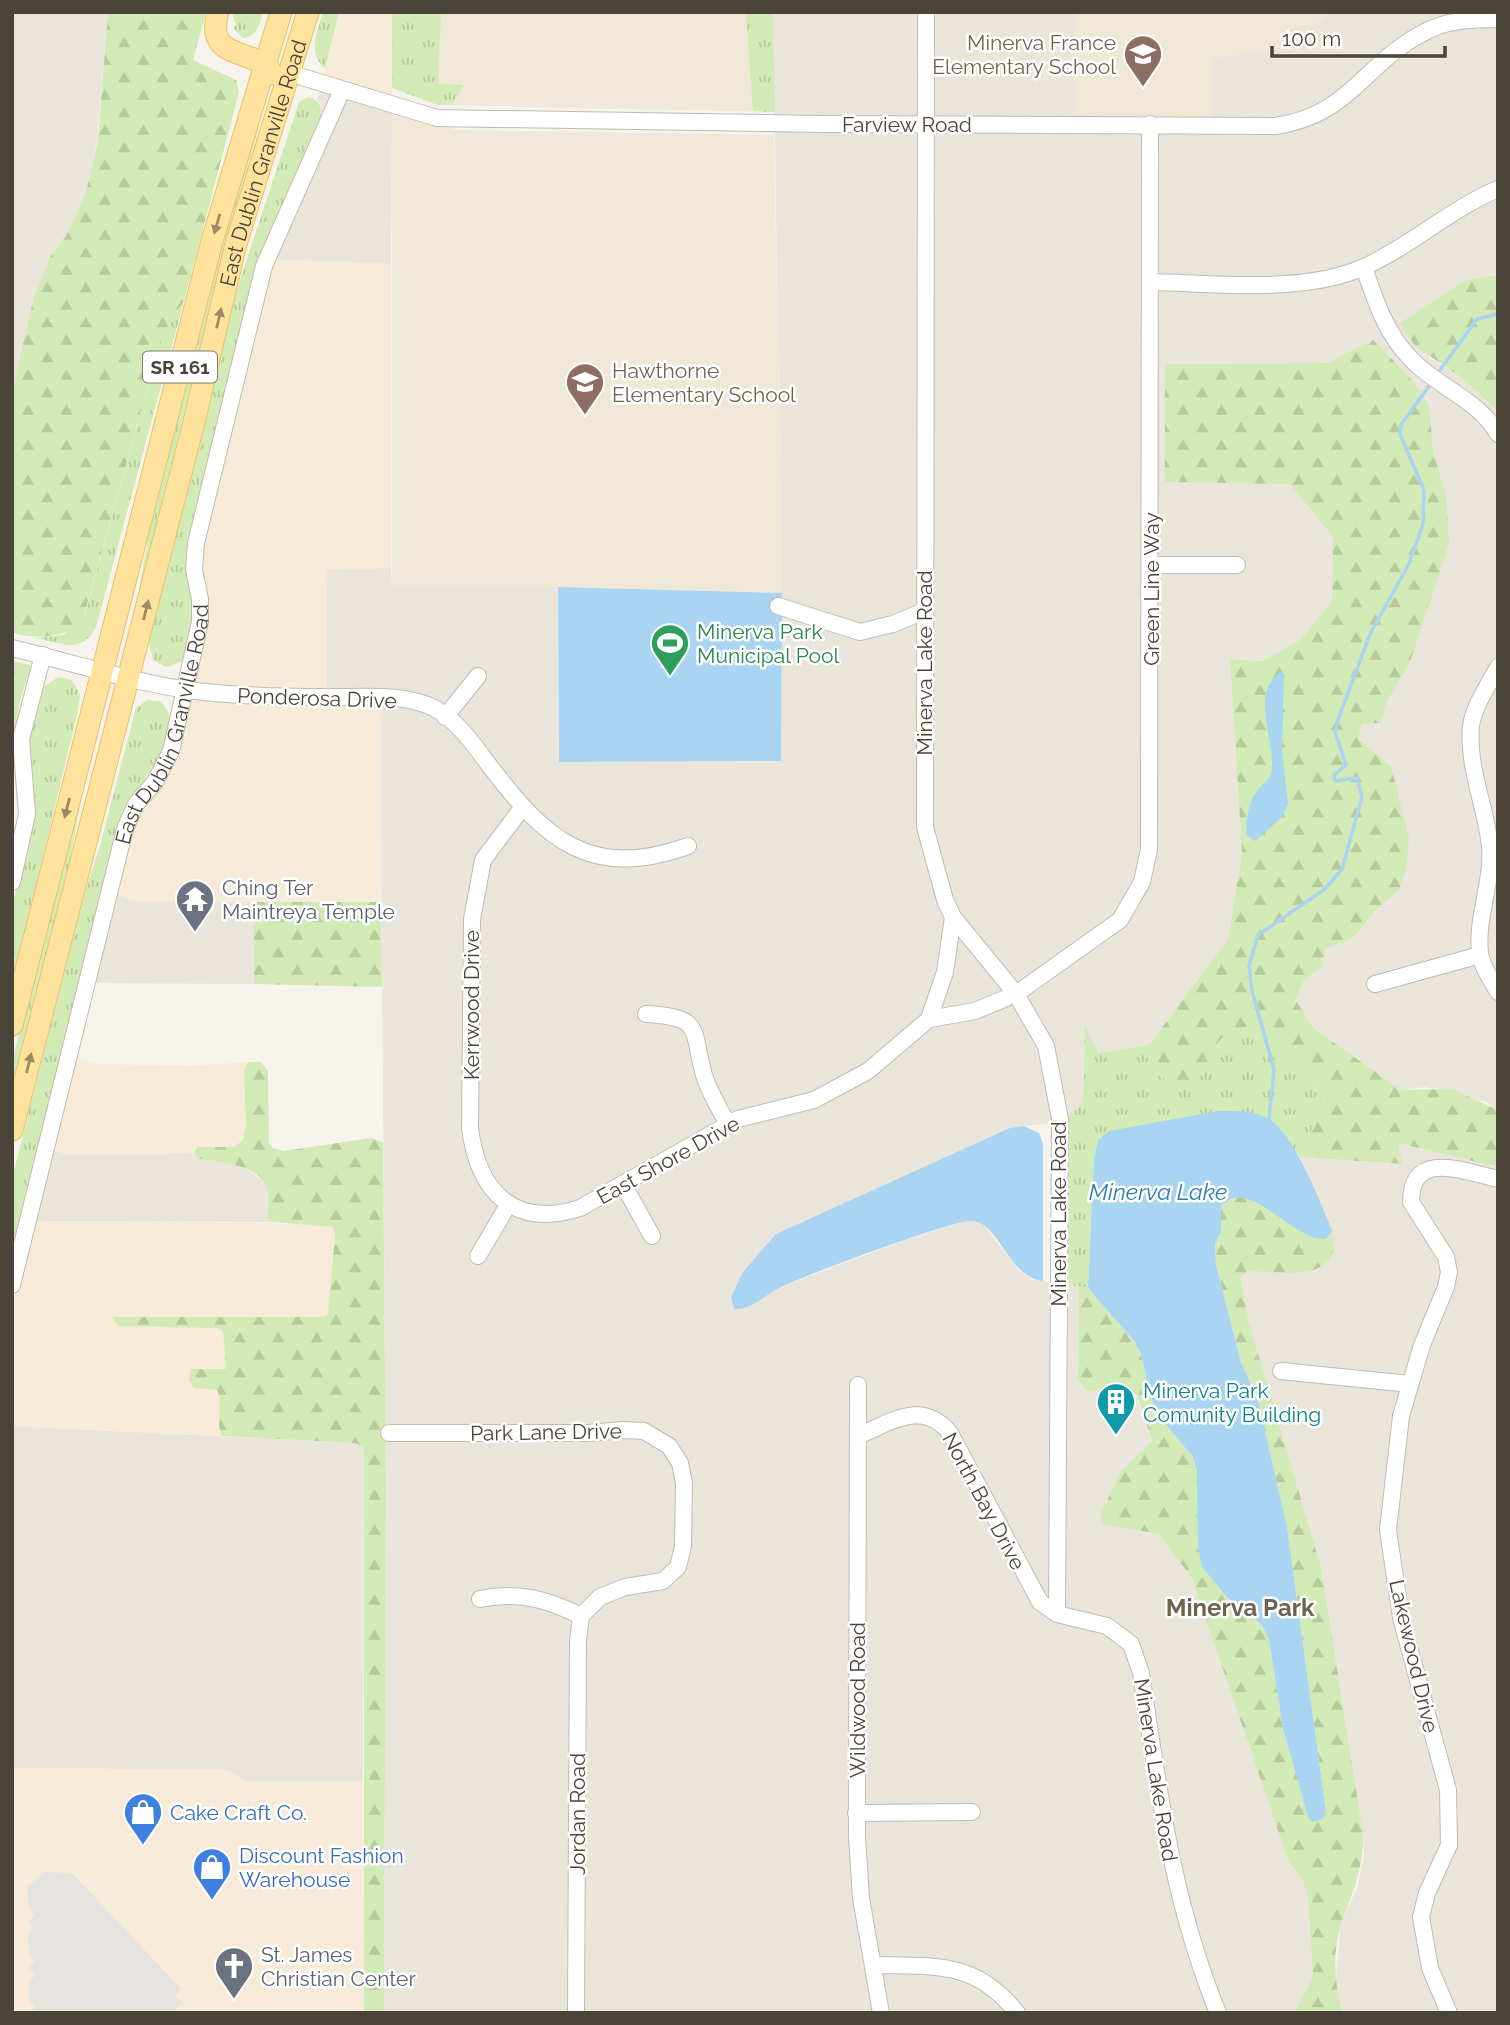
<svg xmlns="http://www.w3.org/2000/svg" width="1510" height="2025" font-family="Raleway,sans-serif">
  <defs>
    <pattern id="grass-tufts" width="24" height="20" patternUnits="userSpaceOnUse" patternTransform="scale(1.75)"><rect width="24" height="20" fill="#d2eab5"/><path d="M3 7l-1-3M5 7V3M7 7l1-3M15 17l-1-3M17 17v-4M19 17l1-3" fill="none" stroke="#b6ca9c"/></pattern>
    <pattern id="forest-firs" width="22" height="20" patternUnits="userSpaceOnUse" patternTransform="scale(1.75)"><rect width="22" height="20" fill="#d2eab5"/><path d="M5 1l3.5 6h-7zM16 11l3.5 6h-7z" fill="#b6ca9c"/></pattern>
  </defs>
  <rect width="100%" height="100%" fill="#f6f3ec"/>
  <!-- residential -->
  <g fill="#eae5da">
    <polygon points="12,12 108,12 97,140 86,193 66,236 51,255 34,297 12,390"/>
    <polygon points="773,12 1075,12 1075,129 1211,132 1212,58 1287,48 1330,12 1498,12 1498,275 1466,280 1429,357 1459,376 1498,411 1498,1110 1486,1102 1425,1087 1401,1090 1312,1027 1296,1000 1304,980 1322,967 1325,949 1353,938 1375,910 1399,890 1391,766 1358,739 1362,724 1381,723 1388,700 1410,662 1446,496 1433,450 1429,405 1412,380 1373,341 1327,363 1166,364 1165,482 1290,483 1333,537 1332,601 1300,640 1263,661 1230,659 1242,853 1228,939 1149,1045 1098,1053 1085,1027 1083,1102 1065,1121 1010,1128 746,1310 780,1287 908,1239 970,1220 983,1224 1018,1269 1033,1280 1079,1286 1078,1380 1087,1391 1130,1389 1136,1395 1152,1442 1122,1470 1100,1515 1104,1524 1159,1534 1192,1577 1289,1863 1303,1880 1308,1900 1313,1977 1294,2013 384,2013 386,1488 380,697 327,695 326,569 391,568 392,587 558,587 559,762 781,761 782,593"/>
    <polygon points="322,84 392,105 391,264 260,259 320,104 317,99"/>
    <polygon points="104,891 142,902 254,902 254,984 81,983"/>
    <polygon points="1398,1143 1498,1167 1498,2013 1343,2013 1335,1989 1341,1925 1358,1885 1364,1856 1363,1833 1321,1567 1248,1319 1241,1279 1247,1271 1264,1271 1332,1230 1300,1157 1401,1164"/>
    <polygon points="52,1150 69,1155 194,1153 197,1159 238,1164 264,1181 268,1189 267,1218 272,1222 34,1221"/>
    <polygon points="12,1426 355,1443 362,1446 364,1453 363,1782 249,1782 226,1770 12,1768"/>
  </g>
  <!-- commercial -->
  <g fill="#f7ead8">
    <polygon points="339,12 392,12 392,105 322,84"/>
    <polygon points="260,259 391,264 391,568 326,570 327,695 380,696 381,902 142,902 104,891 127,804 163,752 188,655 188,573"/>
    <polygon points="63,1055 98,1064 190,1066 248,1062 244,1070 246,1127 243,1140 234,1147 198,1147 194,1153 69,1155 40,1146"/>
    <polygon points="34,1221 325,1224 333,1227 335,1235 328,1314 325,1317 112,1317 218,1328 223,1331 226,1369 191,1369 194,1388 217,1390 221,1398 219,1429 222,1436 12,1426 12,1259"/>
    <polygon points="12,1768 226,1770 249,1782 363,1782 364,2013 12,2013"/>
  </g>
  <!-- education -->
  <g fill="#efe8d6">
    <polygon points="392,12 773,12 775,112 438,105 392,88"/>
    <polygon points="1075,12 1330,12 1287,48 1212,58 1211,117 1075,118"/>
    <polygon points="392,115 459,130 774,135 782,593 558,587 392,587"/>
  </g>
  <!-- grass -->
  <g fill="url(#grass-tufts)">
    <path d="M 232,12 L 263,12 C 259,25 258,36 243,38 L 233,28 L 236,25 Z"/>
    <path d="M 323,12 L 339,12 L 325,69 C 307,51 317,34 323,12 Z"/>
    <polygon points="392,12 441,12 438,84 464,85 453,103 438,105 392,88"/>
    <polygon points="746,12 773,12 775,112 753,111"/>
    <path d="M 308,97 C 321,100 321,107 320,119 L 267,240 L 191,537 L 195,611 L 188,655 L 181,662 L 166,667 L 153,660 L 148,640 L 228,316 L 299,102 Z"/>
    <polygon points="254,126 259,127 232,220 135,611 161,469"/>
    <path d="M 184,301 L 96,627 C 82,655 62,643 36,638 L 64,635 L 84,617 L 162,335 Z"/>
    <path d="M 12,661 L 30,665 L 31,668 L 20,700 L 16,730 L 12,729 C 12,706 12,682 12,661 Z"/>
    <polygon points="58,677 72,680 80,694 78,710 12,987 12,906 29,837 27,739 41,689"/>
    <path d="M 147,700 L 160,701 C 191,732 143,777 128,803 C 125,809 123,817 121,824 L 12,1259 L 12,1179 L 80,907 L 100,846 L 136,708 Z"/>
    <polygon points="93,733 62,905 12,1106 12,1061"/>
    <polygon points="1085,1025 1098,1053 1149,1045 1149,1058 1201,1076 1213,1049 1229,1029 1262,1026 1318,1083 1325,1098 1300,1157 1269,1119 1098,1140 1094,1159 1088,1288 1064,1284 1065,1121 1083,1102"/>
  </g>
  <!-- forest -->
  <g fill="url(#forest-firs)">
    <path d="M 108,12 L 206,12 L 193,60 L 236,80 L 239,92 L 184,301 L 162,335 L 81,626 C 57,638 38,639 12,633 L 12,390 L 34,297 L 51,255 L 66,236 L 86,192 L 98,140 Z"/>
    <polygon points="1498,275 1498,411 1459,376 1415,346 1400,323 1466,280"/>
    <path d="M 1373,340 L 1412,380 L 1429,405 L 1433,450 L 1446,496 L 1449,544 L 1410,662 L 1388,700 L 1381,723 L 1362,724 L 1358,739 L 1391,766 L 1409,838 L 1406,869 L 1399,890 L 1375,911 L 1353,938 L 1325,949 L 1322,967 L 1304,980 L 1296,1000 L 1312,1027 L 1401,1090 L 1452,1089 L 1498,1110 L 1498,1167 L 1398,1143 L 1402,1164 L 1300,1157 L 1325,1098 L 1318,1083 L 1262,1026 L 1229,1029 L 1213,1049 L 1201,1076 C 1172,1088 1148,1082 1149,1045 L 1228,939 L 1242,853 L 1230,659 L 1263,661 L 1300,640 L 1332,601 L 1333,537 L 1290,484 L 1165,482 L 1165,364 L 1327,363 Z"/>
    <polygon points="254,902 381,902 382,987 254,984"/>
    <path d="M 248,1062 L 261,1062 L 268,1071 L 269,1143 L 273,1148 L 284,1151 L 371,1138 L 383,1142 L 386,1488 L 384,2013 L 364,2013 L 364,1453 L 362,1446 L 355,1443 L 222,1436 C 215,1422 224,1405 217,1390 L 194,1388 L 189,1380 L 191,1369 L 226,1369 L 223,1331 L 218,1328 L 118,1326 L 112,1317 L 324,1317 L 328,1314 L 335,1235 L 333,1227 L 272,1222 L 267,1218 C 267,1209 270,1197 267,1189 C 262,1165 216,1161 197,1159 L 194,1153 L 197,1147 L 234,1147 L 243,1140 L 246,1127 L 244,1070 Z"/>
    <path d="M 1243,1196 L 1326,1239 L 1332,1230 C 1332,1237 1335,1247 1333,1252 C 1322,1283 1271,1270 1247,1271 L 1241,1279 L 1248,1319 L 1321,1567 L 1363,1833 C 1364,1867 1353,1891 1342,1922 C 1332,1949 1334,1986 1343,2013 L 1294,2013 L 1313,1977 L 1308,1899 L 1303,1880 L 1289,1863 L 1192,1578 L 1159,1534 L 1103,1524 L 1100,1515 L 1122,1470 L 1152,1441 L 1137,1395 L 1130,1389 L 1087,1391 L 1078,1380 L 1079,1286 L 1088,1288 L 1135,1342 L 1142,1357 L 1151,1398 L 1158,1415 L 1193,1457 L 1227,1597 L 1262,1625 L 1269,1640 L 1283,1729 L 1308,1816 L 1326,1812 L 1287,1527 L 1258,1400 L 1241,1362 L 1216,1265 L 1215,1244 L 1221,1231 L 1221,1206 L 1226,1201 Z"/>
  </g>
  <!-- parking -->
  <polygon fill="#e5e3e0" points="46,1871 73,1874 181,1989 175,1996 182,2003 175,2009 179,2013 30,2013 36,2006 29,2001 29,1981 36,1975 29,1968 35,1961 29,1955 28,1934 33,1928 28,1922 35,1915 29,1909 27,1887"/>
  <!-- water -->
  <g fill="#a9d4f2">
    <polygon points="558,587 782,593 781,761 559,762"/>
    <path d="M 1280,672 L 1284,675 L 1282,751 L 1288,804 L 1282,817 L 1255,841 L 1246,835 C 1246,822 1248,803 1256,792 C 1264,782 1272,780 1272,765 C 1273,735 1251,693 1280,672 Z"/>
    <path d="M 1218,1111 C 1235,1111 1252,1110 1267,1118 C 1294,1132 1320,1202 1332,1230 L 1326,1239 C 1291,1241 1250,1175 1221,1206 L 1221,1231 L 1215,1244 L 1216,1265 L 1241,1362 L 1258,1400 L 1287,1527 L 1326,1812 L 1323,1819 L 1312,1822 L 1308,1817 L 1283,1729 L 1269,1640 L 1262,1625 L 1227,1597 L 1202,1567 L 1198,1546 L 1197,1472 L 1193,1457 L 1158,1415 L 1151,1398 L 1142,1357 L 1135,1342 L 1088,1288 L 1094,1159 L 1098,1140 L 1109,1131 Z"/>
    <path d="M 1024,1126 L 1039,1133 L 1043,1144 L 1043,1281 C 1008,1277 1001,1225 973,1221 C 957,1218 803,1276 781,1287 C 764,1295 753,1310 734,1309 L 731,1297 L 743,1272 L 776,1234 L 1010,1128 Z"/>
  </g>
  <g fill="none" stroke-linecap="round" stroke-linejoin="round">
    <!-- stream -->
    <g stroke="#a9d4f2" stroke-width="3.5">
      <polyline points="1440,370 1477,319 1498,314"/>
      <polyline points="1269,1119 1274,1069 1252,991 1249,966 1258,935 1325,889 1342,869 1362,797 1357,778 1335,781 1334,775 1346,765 1335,732 1339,717 1370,634 1409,564 1423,524 1424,490 1400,434 1401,425 1429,386"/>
    </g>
    <!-- minor casing -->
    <g stroke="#c2bbae" stroke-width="18">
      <g id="minor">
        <polyline points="926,12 925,827 945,900 953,917 1016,994 1046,1046 1060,1119 1057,1614"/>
        <path d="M 289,73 L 437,118 L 822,124 L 1276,126 C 1352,115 1366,59 1429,30 C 1451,19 1474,20 1498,19"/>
        <path d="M 1364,267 C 1375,300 1386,334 1411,359 C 1437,387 1478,399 1498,434"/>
        <path d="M 1151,282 C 1216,283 1304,294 1364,267 C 1411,246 1450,209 1498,189"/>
        <polyline points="1151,565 1237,565"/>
        <polyline points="778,606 860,632 893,624 924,611"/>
        <path d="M 12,648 C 70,662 128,681 187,690 C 233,696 278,697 324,697 C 358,698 402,692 434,708 C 457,720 474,745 489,765 C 545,839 590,881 688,846"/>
        <path d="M 1498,667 C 1488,686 1474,705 1471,726 C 1467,767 1486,806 1490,847 C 1493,881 1476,918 1480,953 C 1481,965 1492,981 1498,992"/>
        <polyline points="445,717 478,676"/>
        <path d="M 522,808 L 483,860 L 472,919 L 470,1128 C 478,1192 514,1229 580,1208 L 738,1119 L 814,1100 L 868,1071 L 929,1019 L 975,1011 L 1016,994 L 1120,920 L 1142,882 L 1149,849 L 1150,124"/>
        <polyline points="12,882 27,814 21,739 43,655"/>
        <polyline points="1375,984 1480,955"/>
        <path d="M 646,1014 C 704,1017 691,1029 704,1075 C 709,1092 720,1109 728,1125"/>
        <polyline points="929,1019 945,972 953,917"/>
        <polyline points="623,1184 652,1236"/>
        <polyline points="478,1256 508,1205"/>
        <path id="s1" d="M 12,1285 L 125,829 L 136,804 L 155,782 L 171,751 L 200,622 L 200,599 L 194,570 L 196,543 L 264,266 L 342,90"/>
        <polyline points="1281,1371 1410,1384"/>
        <polyline points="858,1385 857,1836 861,1898 881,2013"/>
        <polyline points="389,1433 588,1433 623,1430 644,1431 669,1446 680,1463 684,1483 683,1546 678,1567 663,1581 625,1587 600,1597 581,1616"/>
        <path d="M 858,1436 C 891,1422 922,1399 950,1433 L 1040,1602 L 1057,1614 L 1107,1626 L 1131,1644 L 1141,1673 C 1159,1792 1172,1900 1218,2013"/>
        <path d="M 480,1599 C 517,1591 547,1599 581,1616"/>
        <polyline points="856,1813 972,1812"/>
        <path d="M 875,1965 C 935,1966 977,1961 1017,2013"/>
        <polyline points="576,2013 578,1641 581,1616"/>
        <path d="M 1449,2013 L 1430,1968 L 1421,1917 L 1427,1893 L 1449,1845 L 1448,1790 L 1401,1618 L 1388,1530 L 1401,1416 L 1422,1345 L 1446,1287 L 1449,1272 L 1446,1257 L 1411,1202 C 1411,1148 1466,1172 1498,1179"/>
      </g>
    </g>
    <!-- major casing -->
    <g stroke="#e6c16a" stroke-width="23">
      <g id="major">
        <path d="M 218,12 C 203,64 261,47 272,74"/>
        <polyline points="12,1025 212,241 281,12"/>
        <path id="s2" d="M 12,1130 L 193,426 L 236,244 L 308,12"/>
      </g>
    </g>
    <!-- minor -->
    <use href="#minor" stroke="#fff" stroke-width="16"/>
    <!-- major -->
    <use href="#major" stroke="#ffe39c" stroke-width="21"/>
  </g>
  <!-- one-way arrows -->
  <defs><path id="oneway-solid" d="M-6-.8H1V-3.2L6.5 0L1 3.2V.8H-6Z" transform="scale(1.75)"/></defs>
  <g fill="#9c8c66">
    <use href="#oneway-solid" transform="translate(217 224) rotate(106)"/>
    <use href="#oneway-solid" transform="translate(219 318) rotate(-77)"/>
    <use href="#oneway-solid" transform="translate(146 610) rotate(-76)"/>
    <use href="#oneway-solid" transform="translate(67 808) rotate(104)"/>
    <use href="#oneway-solid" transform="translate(29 1063) rotate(-76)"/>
  </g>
  <!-- icons -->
  <defs>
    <g id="school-pin" transform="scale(2.0125)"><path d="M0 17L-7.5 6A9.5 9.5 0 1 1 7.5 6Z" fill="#8d6e63" stroke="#fff"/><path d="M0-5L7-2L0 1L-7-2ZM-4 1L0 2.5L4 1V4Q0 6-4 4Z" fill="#fff"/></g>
    <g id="stadium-pin" transform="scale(2.0125)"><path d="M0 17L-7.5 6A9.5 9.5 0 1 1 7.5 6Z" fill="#2e9e5b" stroke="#fff"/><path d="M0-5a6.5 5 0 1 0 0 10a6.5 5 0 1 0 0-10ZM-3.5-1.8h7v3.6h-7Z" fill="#fff"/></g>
    <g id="temple-pin" transform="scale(2.0125)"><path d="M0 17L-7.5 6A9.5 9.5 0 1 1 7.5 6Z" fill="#6b7280" stroke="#fff"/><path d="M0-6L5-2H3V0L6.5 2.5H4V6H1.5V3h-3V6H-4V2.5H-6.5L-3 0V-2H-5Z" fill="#fff"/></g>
    <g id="building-pin" transform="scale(2.0125)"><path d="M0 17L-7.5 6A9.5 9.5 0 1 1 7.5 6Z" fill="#0f9aa8" stroke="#fff"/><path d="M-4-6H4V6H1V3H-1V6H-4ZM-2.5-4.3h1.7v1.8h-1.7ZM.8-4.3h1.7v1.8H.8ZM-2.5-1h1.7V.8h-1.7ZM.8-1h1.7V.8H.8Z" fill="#fff"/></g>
    <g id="shop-pin" transform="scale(2.0125)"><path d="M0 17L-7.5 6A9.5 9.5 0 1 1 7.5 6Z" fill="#3f7fe0" stroke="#fff"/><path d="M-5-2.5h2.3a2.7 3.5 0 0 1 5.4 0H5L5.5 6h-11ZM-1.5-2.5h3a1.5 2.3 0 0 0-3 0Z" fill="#fff"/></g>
    <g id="church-pin" transform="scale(2.0125)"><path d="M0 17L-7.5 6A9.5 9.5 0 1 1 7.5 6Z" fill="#6b7280" stroke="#fff"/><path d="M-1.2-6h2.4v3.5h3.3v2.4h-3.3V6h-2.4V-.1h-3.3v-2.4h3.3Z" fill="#fff"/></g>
  </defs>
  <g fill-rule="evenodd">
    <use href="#school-pin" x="1143" y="54"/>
    <use href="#school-pin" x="585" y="382"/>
    <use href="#stadium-pin" x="670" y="643"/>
    <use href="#temple-pin" x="195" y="899"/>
    <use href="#building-pin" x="1116" y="1402"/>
    <use href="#shop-pin" x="143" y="1812"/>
    <use href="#shop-pin" x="212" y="1867"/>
    <use href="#church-pin" x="234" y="1966"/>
  </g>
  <g text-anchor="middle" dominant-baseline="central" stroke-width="5" stroke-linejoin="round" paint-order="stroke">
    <!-- shield labels -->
    <rect fill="#fff" stroke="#817c74" stroke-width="2" x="143" y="351.5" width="74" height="31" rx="5"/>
    <g font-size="19" font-weight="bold" fill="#4b4439">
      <text x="180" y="367">SR 161</text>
    </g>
    <!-- education labels -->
    <g font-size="21" fill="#785e54" stroke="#fff" text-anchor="end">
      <text x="1116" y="42">Minerva France<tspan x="1116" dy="24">Elementary School</tspan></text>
      <text x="612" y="370" text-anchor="start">Hawthorne<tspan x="612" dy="24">Elementary School</tspan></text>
    </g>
    <!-- street labels -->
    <g font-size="21" fill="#4b4439" stroke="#fff">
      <text x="907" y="124">Farview Road</text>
      <text stroke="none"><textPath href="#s2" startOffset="999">East Dublin Granville Road</textPath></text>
      <text transform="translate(1151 589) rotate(-90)">Green Line Way</text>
      <text transform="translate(924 663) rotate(-90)">Minerva Lake Road</text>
      <text transform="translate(317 698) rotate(2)">Ponderosa Drive</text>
      <text stroke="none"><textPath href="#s1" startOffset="583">East Dublin Granville Road</textPath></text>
      <text transform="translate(471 1005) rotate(-90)">Kerrwood Drive</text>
      <text transform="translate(668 1160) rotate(-29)">East Shore Drive</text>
      <text transform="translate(1058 1214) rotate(-90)">Minerva Lake Road</text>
      <text transform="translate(546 1432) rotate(-1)">Park Lane Drive</text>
      <text transform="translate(984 1501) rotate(62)">North Bay Drive</text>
      <text transform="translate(1414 1656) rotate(77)">Lakewood Drive</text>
      <text transform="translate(857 1700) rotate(-90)">Wildwood Road</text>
      <text transform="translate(1156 1770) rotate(81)">Minerva Lake Road</text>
      <text transform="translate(577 1814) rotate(-90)">Jordan Road</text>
    </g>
    <!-- leisure labels -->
    <g font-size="21" fill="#27864d" stroke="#fff" text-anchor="start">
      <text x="697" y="631">Minerva Park<tspan x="697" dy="24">Municipal Pool</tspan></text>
    </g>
    <!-- worship labels -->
    <g font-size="21" fill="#5b616d" stroke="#fff" text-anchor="start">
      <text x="222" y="887">Ching Ter<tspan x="222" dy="24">Maintreya Temple</tspan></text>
      <text x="261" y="1954">St. James<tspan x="261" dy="24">Christian Center</tspan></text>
    </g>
    <!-- culture labels -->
    <g font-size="21" fill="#0d838f" stroke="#fff" text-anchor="start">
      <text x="1143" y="1390">Minerva Park<tspan x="1143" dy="24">Comunity Building</tspan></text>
    </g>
    <!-- shop labels -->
    <g font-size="21" fill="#366cbe" stroke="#fff" text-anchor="start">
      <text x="170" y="1812">Cake Craft Co.</text>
      <text x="239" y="1855">Discount Fashion<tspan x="239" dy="24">Warehouse</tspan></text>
    </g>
    <!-- water labels -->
    <g font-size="23" font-style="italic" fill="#2e7ab2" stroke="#fff">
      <text x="1158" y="1191">Minerva Lake</text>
    </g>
    <!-- quarter labels -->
    <g font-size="24" font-weight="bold" fill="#6e6250" stroke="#fff">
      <text x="1240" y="1607">Minerva Park</text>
    </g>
  </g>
  <!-- border -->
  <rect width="1510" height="2025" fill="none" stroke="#4b4439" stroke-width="28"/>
  <!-- scale -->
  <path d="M1272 46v10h173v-10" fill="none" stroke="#4b4439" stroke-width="3.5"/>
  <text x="1282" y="46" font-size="21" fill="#4b4439" stroke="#ffffff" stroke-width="5" paint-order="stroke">100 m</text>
</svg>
